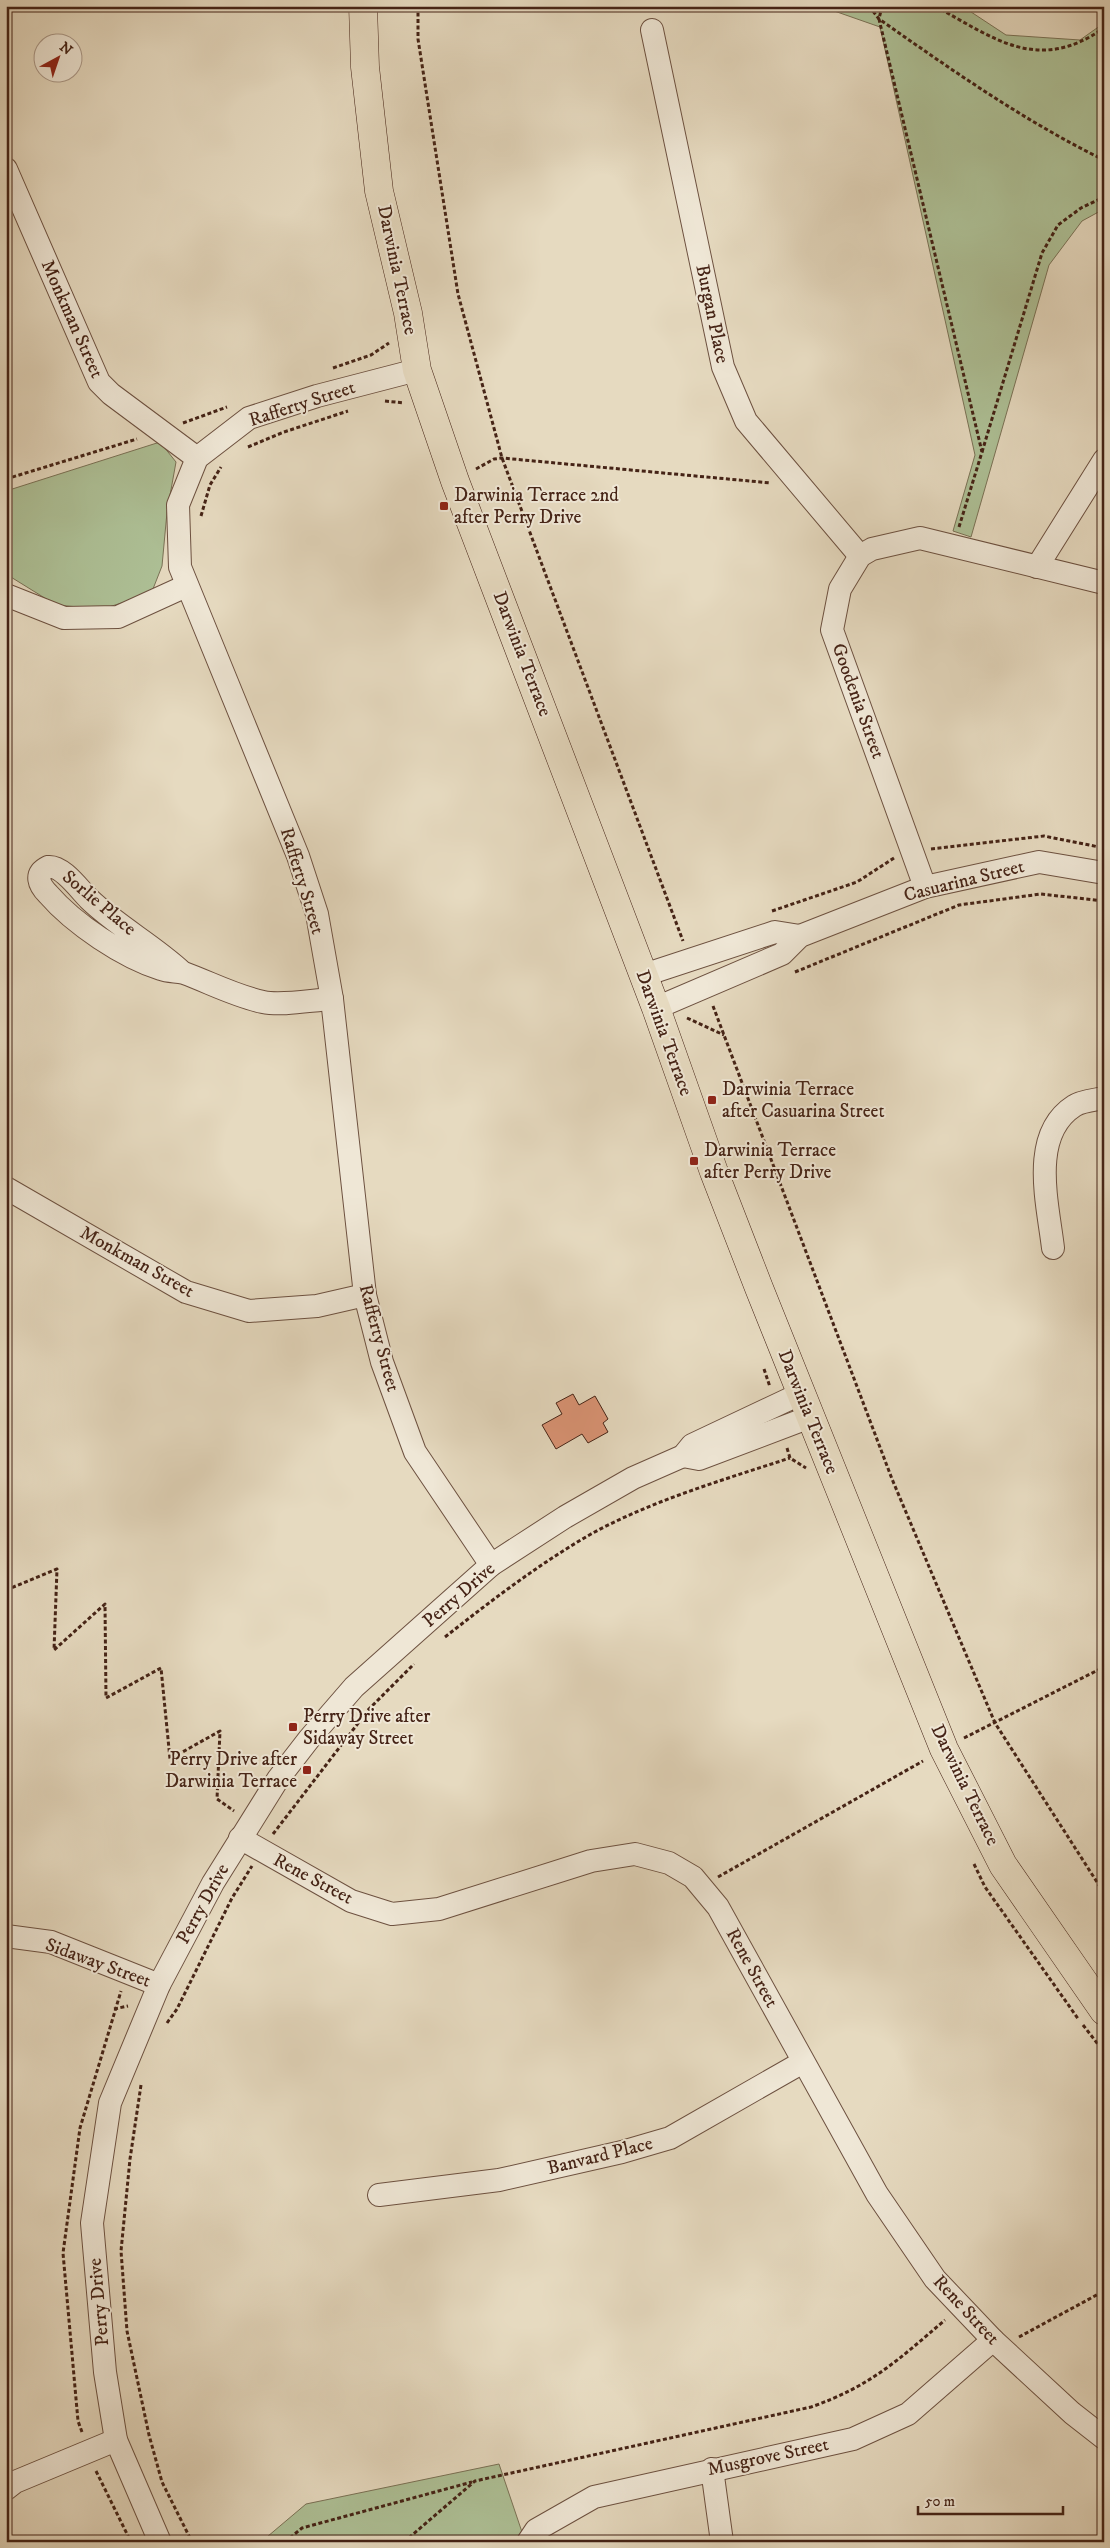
<svg xmlns="http://www.w3.org/2000/svg" width="1110" height="2548" font-family="'IM FELL DW Pica',serif">
  <rect width="100%" height="100%" fill="#e6dac0"/>
  <filter id="stains"><feTurbulence type="fractalNoise" baseFrequency=".004" numOctaves="4"/><feColorMatrix values="0 0 0 0 .2 0 0 0 0 .09 0 0 0 0 .02 0 0 0 .5 -.17"/></filter>
  <radialGradient id="worn" r=".72"><stop offset=".6" stop-color="#630" stop-opacity="0"/><stop offset="1" stop-color="#630" stop-opacity=".3"/></radialGradient>
  <!-- green -->
  <g fill="#aec197" stroke="#7a7256">
    <polygon points="820,6 962,6 1006,35 1080,40 1104,23 1104,209 1082,221 1049,265 971,537 953,531 975,455 880,27"/>
    <polygon points="160,442 176,462 167,512 162,566 151,594 102,609 56,605 6,574 6,491"/>
    <polygon points="499,2464 524,2538 521,2542 261,2542 306,2504"/>
  </g>
  <!-- building -->
  <polygon fill="#db9475" stroke="#452316" points="573,1394 579,1405 595,1396 608,1419 603,1423 608,1432 588,1443 582,1434 556,1449 542,1425 562,1414 556,1403"/>
  <g fill="none" stroke-linecap="round" stroke-linejoin="round">
    <!-- minor casing -->
    <g stroke="#6d5140" stroke-width="24">
      <g id="minor">
        <polyline points="652,30 723,367 746,421 860,556"/>
        <polyline points="6,169 99,382 111,394 197,458"/>
        <polyline points="417,370 317,396 249,418 197,458 178,505 180,567 298,856 317,914 332,999 365,1295 382,1362 415,1452 491,1565"/>
        <polyline points="1037,567 1104,460"/>
        <polyline points="6,595 64,618 118,617 186,586"/>
        <polyline points="925,887 832,630 840,589 860,556 872,549 920,538 1104,583"/>
        <path d="M 182,972 C 153,945 117,926 89,899 C 79,889 62,865 48,867 C 34,874 39,885 48,894 C 74,924 123,957 161,969 C 169,972 177,971 184,973 C 211,983 235,996 263,1002 C 282,1006 312,1000 332,999"/>
        <polyline points="644,975 775,932 800,936"/>
        <polyline points="656,1008 782,954 800,936 925,887 1039,862 1104,873"/>
        <polyline points="6,1188 186,1292 249,1311 317,1306 365,1295"/>
        <path d="M 1053,1248 C 1048,1204 1029,1135 1074,1106 C 1081,1101 1095,1100 1104,1098"/>
        <polyline points="683,1456 699,1459 810,1417"/>
        <polyline points="240,1838 351,1901 392,1914 439,1909 591,1861 635,1854 669,1863 693,1877 718,1907 877,2194 935,2279 993,2340 1072,2413 1104,2438"/>
        <polyline points="6,1936 51,1942 159,1985"/>
        <polyline points="379,2195 499,2180 622,2152 670,2138 803,2062"/>
        <polyline points="712,2469 722,2542"/>
        <polyline points="6,2489 15,2482 116,2440"/>
        <polyline points="160,2542 116,2440 105,2372 92,2223 110,2103 159,1985 213,1883 278,1779 309,1739 354,1687 491,1565 565,1517 633,1478 683,1456 692,1445 800,1394"/>
        <polyline points="528,2542 536,2530 594,2497 853,2439 908,2414 993,2340"/>
      </g>
    </g>
    <!-- major casing -->
    <g stroke="#452316" stroke-width="29">
      <polyline id="major" points="363,6 365,67 379,191 408,313 417,370 455,481 656,1008 714,1172 759,1288 944,1749 1003,1865 1104,2011"/>
    </g>
    <!-- path -->
    <g stroke="#452316" stroke-width="3" stroke-dasharray="4 2.5" stroke-linecap="butt">
      <polyline points="6,6 7,6"/>
      <polyline points="418,6 418,39 458,294 502,458 683,941"/>
      <path d="M 869,6 L 879,19 C 952,70 1024,121 1104,160"/>
      <polyline points="882,6 879,19 982,452 959,527"/>
      <path d="M 935,6 C 995,39 1038,74 1104,28"/>
      <polyline points="333,368 371,355 389,343"/>
      <polyline points="385,401 404,403"/>
      <polyline points="183,423 227,407"/>
      <polyline points="248,447 284,432 348,411"/>
      <polyline points="982,452 1042,253 1058,225 1081,208 1104,197"/>
      <polyline points="476,469 494,459 502,458 771,483"/>
      <polyline points="6,479 137,439"/>
      <polyline points="201,516 210,485 221,467"/>
      <polyline points="931,849 1044,836 1104,848"/>
      <polyline points="772,911 857,882 894,858"/>
      <polyline points="795,972 959,905 1041,894 1104,901"/>
      <polyline points="713,1006 892,1479 995,1723 1104,1893"/>
      <polyline points="687,1018 724,1035"/>
      <polyline points="764,1369 770,1387"/>
      <polyline points="787,1448 790,1458 806,1468"/>
      <polyline points="6,1590 57,1569 54,1650 105,1604 106,1698 161,1668 170,1759 220,1731 217,1799 234,1811"/>
      <path d="M 445,1637 C 492,1600 539,1564 591,1534 C 653,1500 723,1480 790,1458"/>
      <polyline points="964,1738 1104,1667"/>
      <polyline points="273,1834 369,1709 414,1664"/>
      <polyline points="974,1864 985,1887 1079,2020"/>
      <polyline points="718,1877 923,1761"/>
      <polyline points="114,2009 128,2006"/>
      <polyline points="167,2023 177,2009 232,1898 252,1866"/>
      <polyline points="1083,2025 1104,2052"/>
      <polyline points="141,2085 130,2159 121,2251 127,2331 149,2435 162,2482 192,2542"/>
      <polyline points="1019,2337 1104,2291"/>
      <polyline points="82,2432 78,2421 63,2253 80,2128 121,1991"/>
      <polyline points="96,2471 131,2542"/>
      <polyline points="285,2542 302,2528 472,2482"/>
      <path d="M 404,2542 L 475,2481 L 811,2407 C 871,2386 898,2360 945,2320"/>
    </g>
    <!-- minor -->
    <use href="#minor" stroke="#efe7d6" stroke-width="22"/>
    <!-- major -->
    <use href="#major" stroke="#e6dac0" stroke-width="28"/>
  </g>
  <!-- markers -->
  <g fill="#8f2418" stroke="#efe7d6" stroke-width="2">
    <rect x="439" y="501" width="10" height="10" rx="2.5"/>
    <rect x="707" y="1095" width="10" height="10" rx="2.5"/>
    <rect x="689" y="1156" width="10" height="10" rx="2.5"/>
    <rect x="288" y="1722" width="10" height="10" rx="2.5"/>
    <rect x="302" y="1765" width="10" height="10" rx="2.5"/>
  </g>
  <g text-anchor="middle" dominant-baseline="central" stroke-width="4" stroke-linejoin="round" paint-order="stroke">
    <!-- street labels -->
    <g font-size="19" fill="#452316" stroke="#efe7d6">
      <text transform="translate(397 270) rotate(78)">Darwinia Terrace</text>
      <text transform="translate(712 314) rotate(78)">Burgan Place</text>
      <text transform="translate(72 319) rotate(66)">Monkman Street</text>
      <text transform="translate(302 404) rotate(-18)">Rafferty Street</text>
      <text transform="translate(522 654) rotate(69)">Darwinia Terrace</text>
      <text transform="translate(858 701) rotate(70)">Goodenia Street</text>
      <text transform="translate(302 881) rotate(73)">Rafferty Street</text>
      <text transform="translate(964 881) rotate(-14)">Casuarina Street</text>
      <text transform="translate(99 903) rotate(40)">Sorlie Place</text>
      <text transform="translate(664 1033) rotate(70)">Darwinia Terrace</text>
      <text transform="translate(137 1262) rotate(29)">Monkman Street</text>
      <text transform="translate(379 1338) rotate(75)">Rafferty Street</text>
      <text transform="translate(808 1412) rotate(68)">Darwinia Terrace</text>
      <text transform="translate(459 1595) rotate(-41)">Perry Drive</text>
      <text transform="translate(965 1785) rotate(64)">Darwinia Terrace</text>
      <text transform="translate(313 1879) rotate(28)">Rene Street</text>
      <text transform="translate(203 1904) rotate(-61)">Perry Drive</text>
      <text transform="translate(98 1963) rotate(20)">Sidaway Street</text>
      <text transform="translate(752 1968) rotate(61)">Rene Street</text>
      <text transform="translate(600 2156) rotate(-14)">Banvard Place</text>
      <text transform="translate(99 2302) rotate(-95)">Perry Drive</text>
      <text transform="translate(966 2310) rotate(47)">Rene Street</text>
      <text transform="translate(768 2457) rotate(-12)">Musgrove Street</text>
    </g>
    <!-- poi labels -->
    <g font-size="19" fill="#452316" stroke="#efe7d6" text-anchor="start">
      <text x="454" y="495">Darwinia Terrace 2nd<tspan x="454" dy="22">after Perry Drive</tspan></text>
      <text x="722" y="1089">Darwinia Terrace<tspan x="722" dy="22">after Casuarina Street</tspan></text>
      <text x="704" y="1150">Darwinia Terrace<tspan x="704" dy="22">after Perry Drive</tspan></text>
      <text x="303" y="1716">Perry Drive after<tspan x="303" dy="22">Sidaway Street</tspan></text>
      <text x="297" y="1759" text-anchor="end">Perry Drive after<tspan x="297" dy="22">Darwinia Terrace</tspan></text>
    </g>
  </g>
  <!-- margin -->
  <rect width="1110" height="2548" fill="none" stroke="#e6dac0" stroke-width="25"/>
  <rect x="8" y="8" width="1095" height="2533" fill="none" stroke="#452316" stroke-width="2.5"/>
  <rect x="12" y="12" width="1085" height="2523" fill="none" stroke="#452316"/>
  <!-- north arrow -->
  <g transform="translate(58 58) rotate(40)"><circle r="24" fill="#efe7d6" stroke="#ab9989"/>
  <path d="M0-4L9 19L0 12L-9 19Z" fill="#8f2418"/>
  <text y="-8" font-size="14" font-weight="bold" text-anchor="middle" fill="#452316">N</text>
  </g>
  <!-- scale -->
  <path d="M918 2506v8h145v-8" fill="none" stroke="#452316" stroke-width="2.5"/>
  <text x="925" y="2506" font-size="15" fill="#452316" stroke="#efe7d6" stroke-width="4" paint-order="stroke">50 m</text>
  <rect width="100%" height="100%" filter="url(#stains)"/>
  <rect width="100%" height="100%" fill="url(#worn)"/>
</svg>
